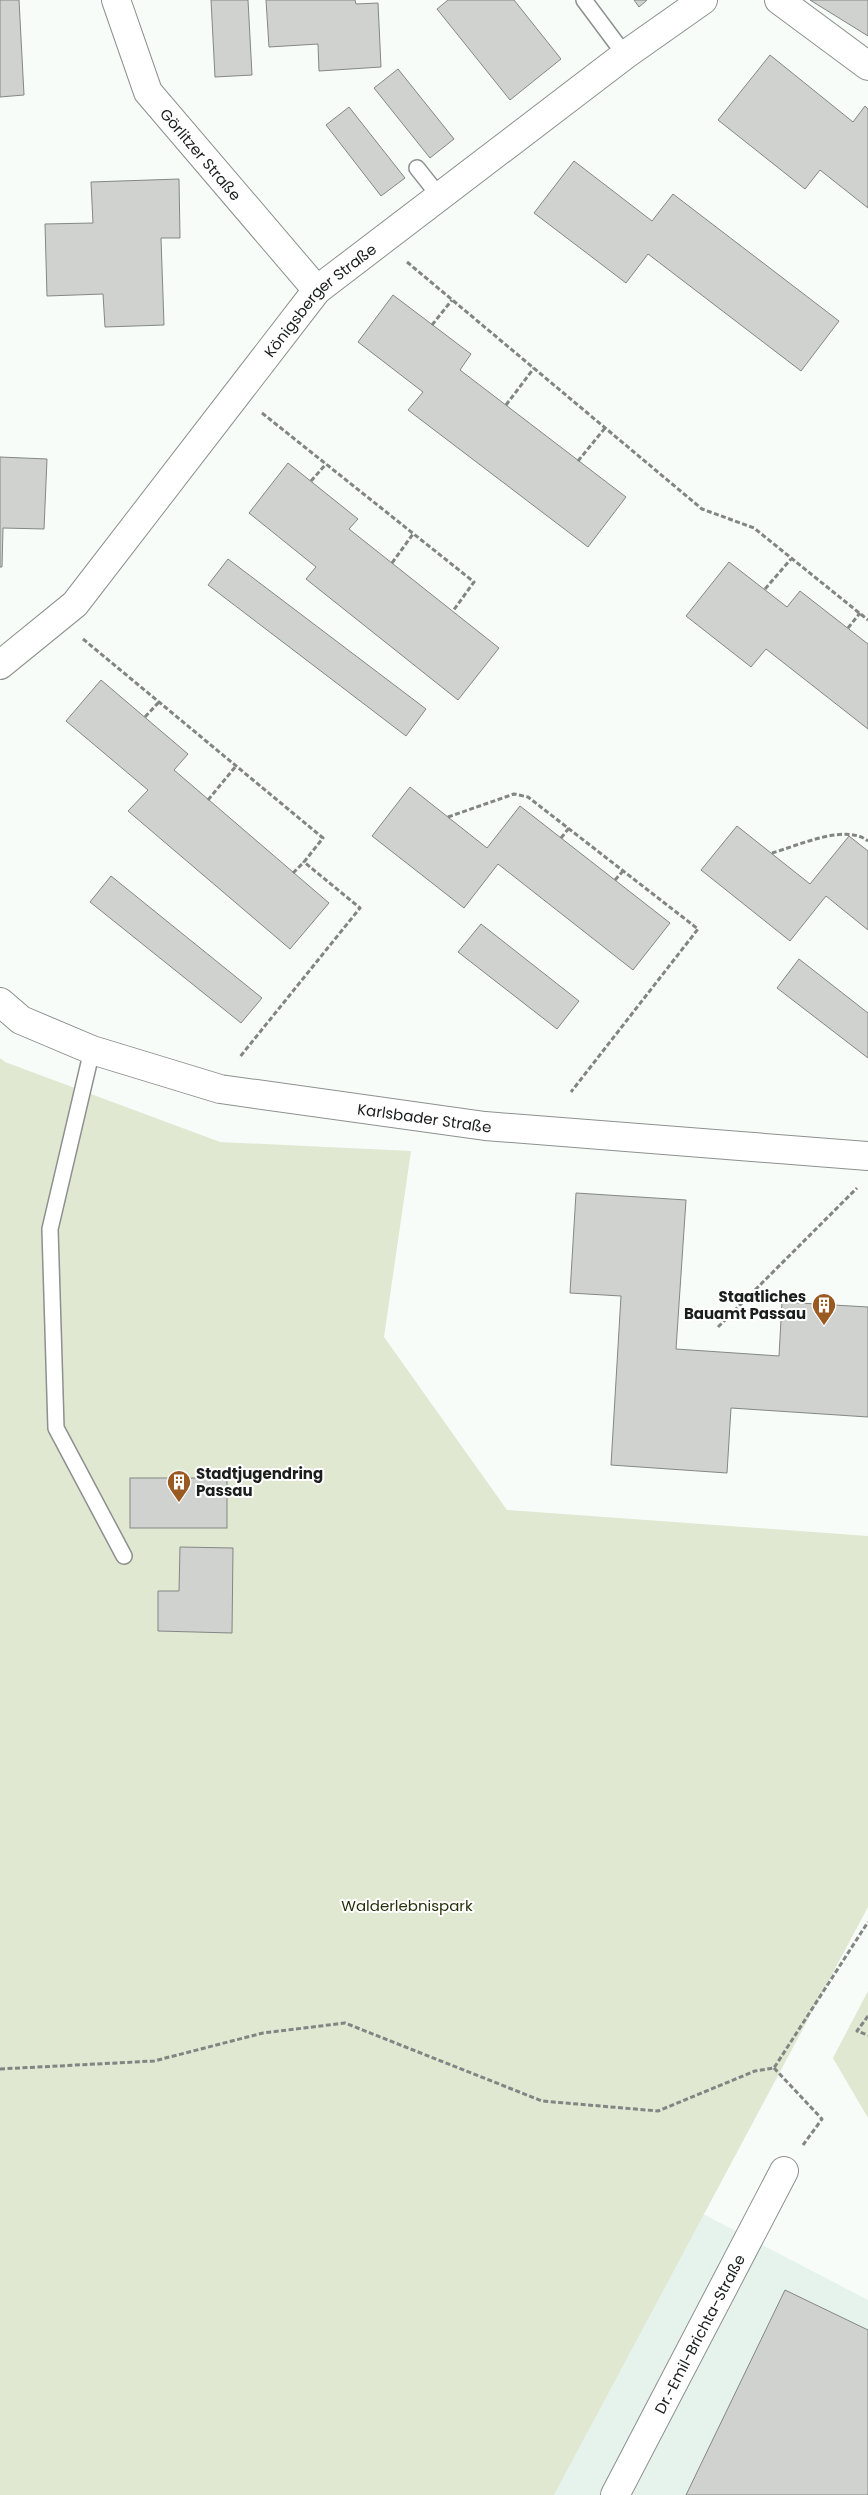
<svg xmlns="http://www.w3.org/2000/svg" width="868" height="2495" font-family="Poppins,sans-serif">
  <rect width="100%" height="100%" fill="#f7fcf9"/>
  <!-- built -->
  <polygon fill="#e6f3ec" points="703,2214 868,2300 868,2495 554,2495"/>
  <!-- green -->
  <g fill="#e0e8d1">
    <polygon points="0,1058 5,1062 220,1142 411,1151 384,1337 507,1510 868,1536 868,1907 554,2495 0,2495"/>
    <polygon points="868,1991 868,2118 833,2058"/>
  </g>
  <!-- building -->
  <g fill="#cfd2cf" stroke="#848784">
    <polygon points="0,0 19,0 24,95 0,97"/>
    <polygon points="211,0 248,0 252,75 215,77"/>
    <polygon points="266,0 355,0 356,4 378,3 381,67 319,71 318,44 269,47"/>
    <polygon points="448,0 514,0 561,59 510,100 437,9"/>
    <polygon points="634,0 647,0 639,7"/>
    <polygon points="810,0 868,0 868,36"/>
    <polygon points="770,55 853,122 865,106 868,109 868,208 820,170 805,189 718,120"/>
    <polygon points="398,69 454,139 430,158 374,88"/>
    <polygon points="349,107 405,178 381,196 326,125"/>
    <polygon points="574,161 652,221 673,194 839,321 801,371 648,254 626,283 534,213"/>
    <polygon points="179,179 180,238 161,238 164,325 105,327 103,294 47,296 45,224 93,223 91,182"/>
    <polygon points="393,295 471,354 460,370 626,497 588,547 408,410 423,392 358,342"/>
    <polygon points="0,457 47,459 44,529 3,528 2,567 0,567"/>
    <polygon points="288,463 358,519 349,529 499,648 458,700 306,579 316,567 249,513"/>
    <polygon points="228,559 426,709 406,736 208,585"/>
    <polygon points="729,562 787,607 800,591 868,644 868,729 766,649 751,667 686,616"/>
    <polygon points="101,680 188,754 174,770 329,903 290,949 128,811 148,790 66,721"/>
    <polygon points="410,787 487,848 520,806 670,923 633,970 498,864 464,908 372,836"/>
    <polygon points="737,826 810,884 849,836 868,851 868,930 826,896 790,941 701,870"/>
    <polygon points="111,876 262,998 241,1023 90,902"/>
    <polygon points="481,924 579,1001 557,1029 458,952"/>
    <polygon points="799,959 868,1013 868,1058 777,988"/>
    <polygon points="576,1193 686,1200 676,1349 779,1356 782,1302 868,1307 868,1417 731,1408 727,1473 611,1465 621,1296 570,1293"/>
    <rect x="130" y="1478" width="97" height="50"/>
    <polygon points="180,1547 233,1548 232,1633 158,1631 158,1591 179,1591"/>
    <polygon points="785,2290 868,2330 868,2495 686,2495"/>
  </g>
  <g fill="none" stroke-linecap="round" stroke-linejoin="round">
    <!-- service casing -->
    <g stroke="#8c908e" stroke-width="18">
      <g id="service">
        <polyline points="584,0 625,55"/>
        <polyline points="417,168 440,197"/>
        <polyline points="92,1050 50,1229 56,1428 124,1556"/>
      </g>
    </g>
    <!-- minor casing -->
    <g stroke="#8c908e" stroke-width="30">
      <g id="minor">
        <path id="s1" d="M 116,0 L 148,92 L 317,290"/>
        <polyline points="779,0 868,66"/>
        <path id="s2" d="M 0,665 L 75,604 L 317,290 L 625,55 L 703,0"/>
        <path id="s3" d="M 0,1002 L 21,1020 L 92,1050 L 220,1089 L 485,1126 L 868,1156"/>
        <path id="s4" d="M 615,2495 L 784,2171"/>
      </g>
    </g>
    <!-- path -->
    <g stroke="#828583" stroke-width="3" stroke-dasharray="5 2.5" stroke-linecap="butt">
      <polyline points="407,262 702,509 754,528 868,620"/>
      <polyline points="432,325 452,300"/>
      <polyline points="506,405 534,368"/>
      <polyline points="262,413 474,582 453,611"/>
      <polyline points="578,461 605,428"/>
      <polyline points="311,481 326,464"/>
      <polyline points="392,563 413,534"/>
      <polyline points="765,589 791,559"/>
      <polyline points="848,628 860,613"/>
      <polyline points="83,639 323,838 304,862 360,908 239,1058"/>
      <polyline points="145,717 159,702"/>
      <polyline points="208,800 236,766"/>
      <polyline points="448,817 514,794 528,797 698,929 571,1092"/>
      <polyline points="561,838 569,828"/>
      <path d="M 772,853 C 797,846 846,823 868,841"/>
      <polyline points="293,873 304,862"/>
      <polyline points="615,880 623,871"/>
      <polyline points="718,1327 857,1188"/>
      <polyline points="868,2016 857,2031 868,2035"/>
      <polyline points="774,2068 822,2119 803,2145"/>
      <polyline points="0,2069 154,2061 263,2033 345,2023 542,2101 658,2111 755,2071 774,2068 868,1922"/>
    </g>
    <!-- service -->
    <use href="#service" stroke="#fff" stroke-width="15"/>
    <!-- minor -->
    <use href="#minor" stroke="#fff" stroke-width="28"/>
  </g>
  <!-- icons -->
  <defs>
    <g id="building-pin" transform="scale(1.25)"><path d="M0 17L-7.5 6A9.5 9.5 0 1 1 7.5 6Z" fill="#9a5b23" stroke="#fff"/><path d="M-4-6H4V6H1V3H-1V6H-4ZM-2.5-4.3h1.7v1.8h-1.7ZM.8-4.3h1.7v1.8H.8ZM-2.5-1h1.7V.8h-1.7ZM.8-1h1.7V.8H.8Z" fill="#fff"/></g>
  </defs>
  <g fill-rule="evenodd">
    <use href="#building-pin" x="824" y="1305"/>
    <use href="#building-pin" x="179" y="1482"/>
  </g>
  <g text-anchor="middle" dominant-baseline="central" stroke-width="4" stroke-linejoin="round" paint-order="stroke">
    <!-- street labels -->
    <g font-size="15" fill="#1c1e1d" stroke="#fff">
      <text stroke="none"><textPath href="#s1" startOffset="179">Görlitzer Straße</textPath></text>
      <text stroke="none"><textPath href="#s2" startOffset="488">Königsberger Straße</textPath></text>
      <text stroke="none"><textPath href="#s3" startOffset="445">Karlsbader Straße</textPath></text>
      <text stroke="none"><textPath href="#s4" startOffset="182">Dr.-Emil-Brichta-Straße</textPath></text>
    </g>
    <!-- poi labels -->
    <g font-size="15" font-weight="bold" fill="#1c1e1d" stroke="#fff" text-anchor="end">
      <text x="806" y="1296">Staatliches<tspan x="806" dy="17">Bauamt Passau</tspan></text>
      <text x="196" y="1473" text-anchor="start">Stadtjugendring<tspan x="196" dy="17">Passau</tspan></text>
    </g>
    <!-- park labels -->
    <g font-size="15" fill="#273009" stroke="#fff">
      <text x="407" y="1905">Walderlebnispark</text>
    </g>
  </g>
</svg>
